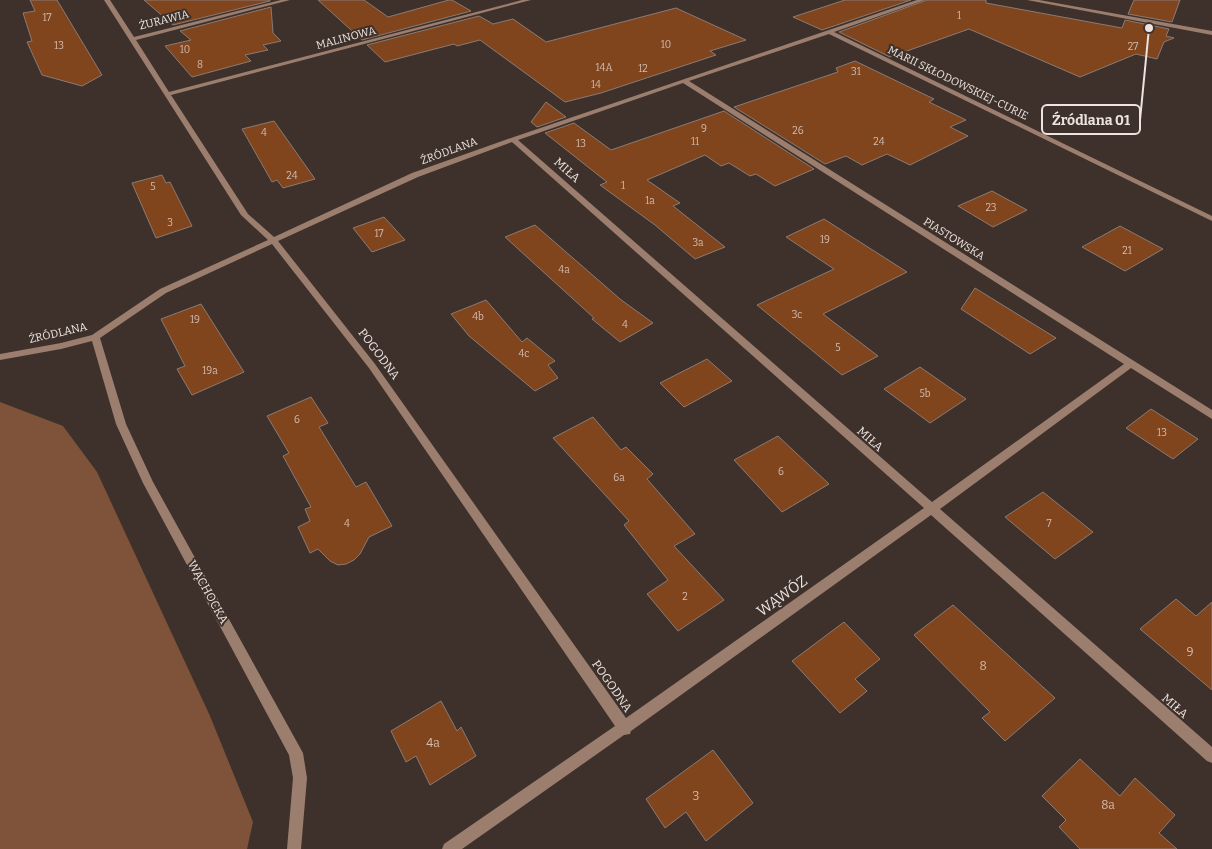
<svg xmlns="http://www.w3.org/2000/svg" width="1212" height="849" font-family="Bitter,serif">
  <rect width="100%" height="100%" fill="#3e312b"/>
  <!-- green -->
  <polygon fill="#7e533a" points="0,402 63,426 97,472 210,716 253,822 247,849 0,849"/>
  <!-- building -->
  <g fill="#81451e" stroke="#8a7b74">
    <polygon points="30,0 57,0 102,75 82,86 42,75 27,42 32,41 23,13 35,11"/>
    <polygon points="144,0 270,0 270,1 173,25"/>
    <polygon points="318,0 364,0 388,17 449,0 452,0 471,11 362,40"/>
    <polygon points="845,0 911,0 822,30 793,17"/>
    <polygon points="927,0 986,0 986,3 1122,28 1125,20 1169,29 1166,36 1174,38 1164,42 1157,59 1136,54 1080,77 969,29 890,57 839,32"/>
    <polygon points="1134,0 1180,0 1172,22 1128,14"/>
    <polygon points="271,7 273,33 281,41 263,45 268,50 245,55 251,61 192,77 165,46 191,40 180,31"/>
    <polygon points="676,8 746,40 710,51 716,55 601,93 565,102 480,40 457,46 454,44 385,62 367,45 479,16 493,24 513,19 546,42"/>
    <polygon points="855,61 934,99 929,102 966,120 950,127 968,136 910,165 887,154 862,165 846,156 825,164 734,107 838,72 836,68"/>
    <polygon points="546,102 566,117 537,127 531,122"/>
    <polygon points="724,111 814,169 775,186 756,174 750,176 729,163 721,166 705,155 647,180 680,203 673,206 725,247 695,259 655,225 600,185 607,182 545,133 574,123 611,150"/>
    <polygon points="274,121 315,179 283,188 277,180 272,182 242,129"/>
    <polygon points="162,175 166,183 170,182 192,226 156,238 132,183"/>
    <polygon points="992,191 1027,210 993,227 958,206"/>
    <polygon points="384,217 405,240 372,252 353,228"/>
    <polygon points="824,219 907,272 823,314 878,356 842,375 757,305 834,269 786,237"/>
    <polygon points="535,225 620,299 653,323 620,342 592,319 594,318 505,237"/>
    <polygon points="1120,226 1135,234 1163,249 1125,271 1082,247"/>
    <polygon points="975,288 1056,338 1030,354 961,309"/>
    <polygon points="486,300 522,342 527,338 555,361 548,365 558,378 535,391 469,336 451,314"/>
    <polygon points="201,304 244,372 192,395 177,369 185,366 161,319"/>
    <polygon points="707,359 732,381 684,407 660,383"/>
    <polygon points="920,367 966,399 930,423 884,389"/>
    <polygon points="311,397 328,423 319,427 356,487 366,482 392,526 369,537 360,554 354,560 346,564 338,565 330,561 318,549 310,553 298,527 310,521 305,509 311,507 283,456 289,453 267,416"/>
    <polygon points="1151,409 1198,439 1173,459 1126,428"/>
    <polygon points="593,417 621,450 626,447 653,474 647,479 695,534 674,546 724,600 678,631 647,594 668,580 624,525 629,521 553,438"/>
    <polygon points="778,436 829,484 782,512 734,460"/>
    <polygon points="1043,492 1093,532 1055,559 1005,517"/>
    <polygon points="1176,599 1196,616 1212,602 1212,690 1140,629"/>
    <polygon points="953,605 1055,698 1005,741 982,718 990,712 914,635"/>
    <polygon points="844,622 880,659 855,679 867,691 840,713 792,661"/>
    <polygon points="441,701 457,731 461,727 476,756 430,785 416,756 406,762 391,731"/>
    <polygon points="713,750 753,803 706,841 686,812 665,828 646,799"/>
    <polygon points="1080,759 1120,796 1135,778 1175,815 1159,833 1177,849 1080,849 1059,827 1066,820 1042,796"/>
  </g>
  <g fill="none" stroke-linecap="round" stroke-linejoin="round">
    <!-- minor -->
    <g fill="#9c7e6e" fill-rule="evenodd">
      <path d="M 104,0 L 110,0 L 134,37 L 281,0 L 290,0 L 136,40 L 169,92 L 522,0 L 531,0 L 171,95 L 248,214 L 274,237 L 412,173 L 511,138 L 917,0 L 925,0 L 834,32 L 1212,216 L 1212,221 L 829,34 L 689,81 L 1212,410 L 1212,419 L 1131,368 L 940,509 L 1212,747 L 1212,763 L 1207,761 L 931,515 L 631,731 L 630,734 L 624,735 L 462,849 L 442,849 L 444,844 L 615,726 L 369,368 L 272,244 L 166,293 L 100,338 L 126,424 L 153,482 L 303,753 L 307,778 L 301,849 L 287,849 L 293,778 L 289,755 L 143,483 L 116,424 L 92,341 L 61,349 L 0,360 L 0,354 L 61,343 L 92,335 L 160,289 L 268,240 L 241,215 ZM 683,83 L 1124,364 L 932,502 L 518,140 ZM 512,142 L 924,508 L 626,718 L 375,364 L 278,241 L 418,177 Z"/>
      <polygon points="1027,0 1039,0 1212,31 1212,35"/>
    </g>
  </g>
  <g text-anchor="middle" dominant-baseline="central" stroke-width="4" stroke-linejoin="round" paint-order="stroke">
    <!-- number labels -->
    <g font-size="10" fill="#d1bcb0">
      <text x="959" y="16">1</text>
      <text x="47" y="18">17</text>
      <text x="666" y="45">10</text>
      <text x="59" y="46">13</text>
      <text x="1133" y="47">27</text>
      <text x="185" y="50">10</text>
      <text x="200" y="65">8</text>
      <text x="604" y="68">14A</text>
      <text x="643" y="69">12</text>
      <text x="856" y="72">31</text>
      <text x="596" y="85">14</text>
      <text x="704" y="129">9</text>
      <text x="798" y="131">26</text>
      <text x="264" y="133">4</text>
      <text x="695" y="142">11</text>
      <text x="879" y="142">24</text>
      <text x="581" y="144">13</text>
      <text x="292" y="176">24</text>
      <text x="623" y="186">1</text>
      <text x="153" y="187">5</text>
      <text x="650" y="201">1a</text>
      <text x="991" y="208">23</text>
      <text x="170" y="223">3</text>
      <text x="379" y="234">17</text>
      <text x="825" y="240">19</text>
      <text x="698" y="243">3a</text>
      <text x="1127" y="251">21</text>
      <text x="564" y="270">4a</text>
      <text x="797" y="315">3c</text>
      <text x="478" y="317">4b</text>
      <text x="195" y="320">19</text>
      <text x="625" y="325">4</text>
      <text x="838" y="348">5</text>
      <text x="524" y="354">4c</text>
      <text x="210" y="371">19a</text>
      <text x="925" y="394">5b</text>
      <text x="297" y="420">6</text>
      <text x="1162" y="433">13</text>
      <text x="781" y="472">6</text>
      <text x="619" y="478">6a</text>
      <text x="347" y="524">4</text>
      <text x="1049" y="524">7</text>
      <text x="685" y="597">2</text>
    </g>
    <!-- far-street labels -->
    <g font-size="11" fill="#ece4e0" stroke="#3e312b">
      <text transform="translate(164 20) rotate(-14)">ŻURAWIA</text>
      <text transform="translate(346 38) rotate(-15)">MALINOWA</text>
      <text transform="translate(958 83) rotate(26)">MARII SKŁODOWSKIEJ-CURIE</text>
      <text transform="translate(449 151) rotate(-20)">ŹRÓDLANA</text>
      <text transform="translate(954 239) rotate(32)">PIASTOWSKA</text>
      <text transform="translate(58 333) rotate(-13)">ŹRÓDLANA</text>
    </g>
    <!-- street labels -->
    <g font-size="12" fill="#ece4e0" stroke="#3e312b">
      <text transform="translate(567 170) rotate(42)">MIŁA</text>
      <text transform="translate(379 354) rotate(53)">POGODNA</text>
      <text transform="translate(870 439) rotate(42)">MIŁA</text>
      <text transform="translate(208 592) rotate(61)">WĄCHOCKA</text>
      <text transform="translate(612 686) rotate(55)">POGODNA</text>
      <text transform="translate(1175 706) rotate(41)">MIŁA</text>
    </g>
    <!-- near-number labels -->
    <g font-size="12" fill="#d1bcb0">
      <text x="1190" y="652">9</text>
      <text x="983" y="666">8</text>
      <text x="433" y="743">4a</text>
      <text x="696" y="796">3</text>
      <text x="1108" y="805">8a</text>
    </g>
    <!-- near-street labels -->
    <g font-size="15" fill="#ece4e0" stroke="#3e312b">
      <text transform="translate(782 596) rotate(-36)">WĄWÓZ</text>
    </g>
  </g>
  <!-- callouts -->
  <path fill="none" stroke="#ece4e0" stroke-width="2" d="M1149 28L1140 120"/>
  <circle fill="#ece4e0" stroke="#3e312b" stroke-width="2" cx="1149" cy="28" r="5"/>
  <rect fill="#3e312b" stroke="#ece4e0" stroke-width="2" x="1042" y="105" width="98" height="29" rx="5"/>
  <g font-size="14" text-anchor="middle" font-weight="bold" fill="#ece4e0">
    <text x="1091" y="125">Źródlana 01</text>
  </g>
</svg>
